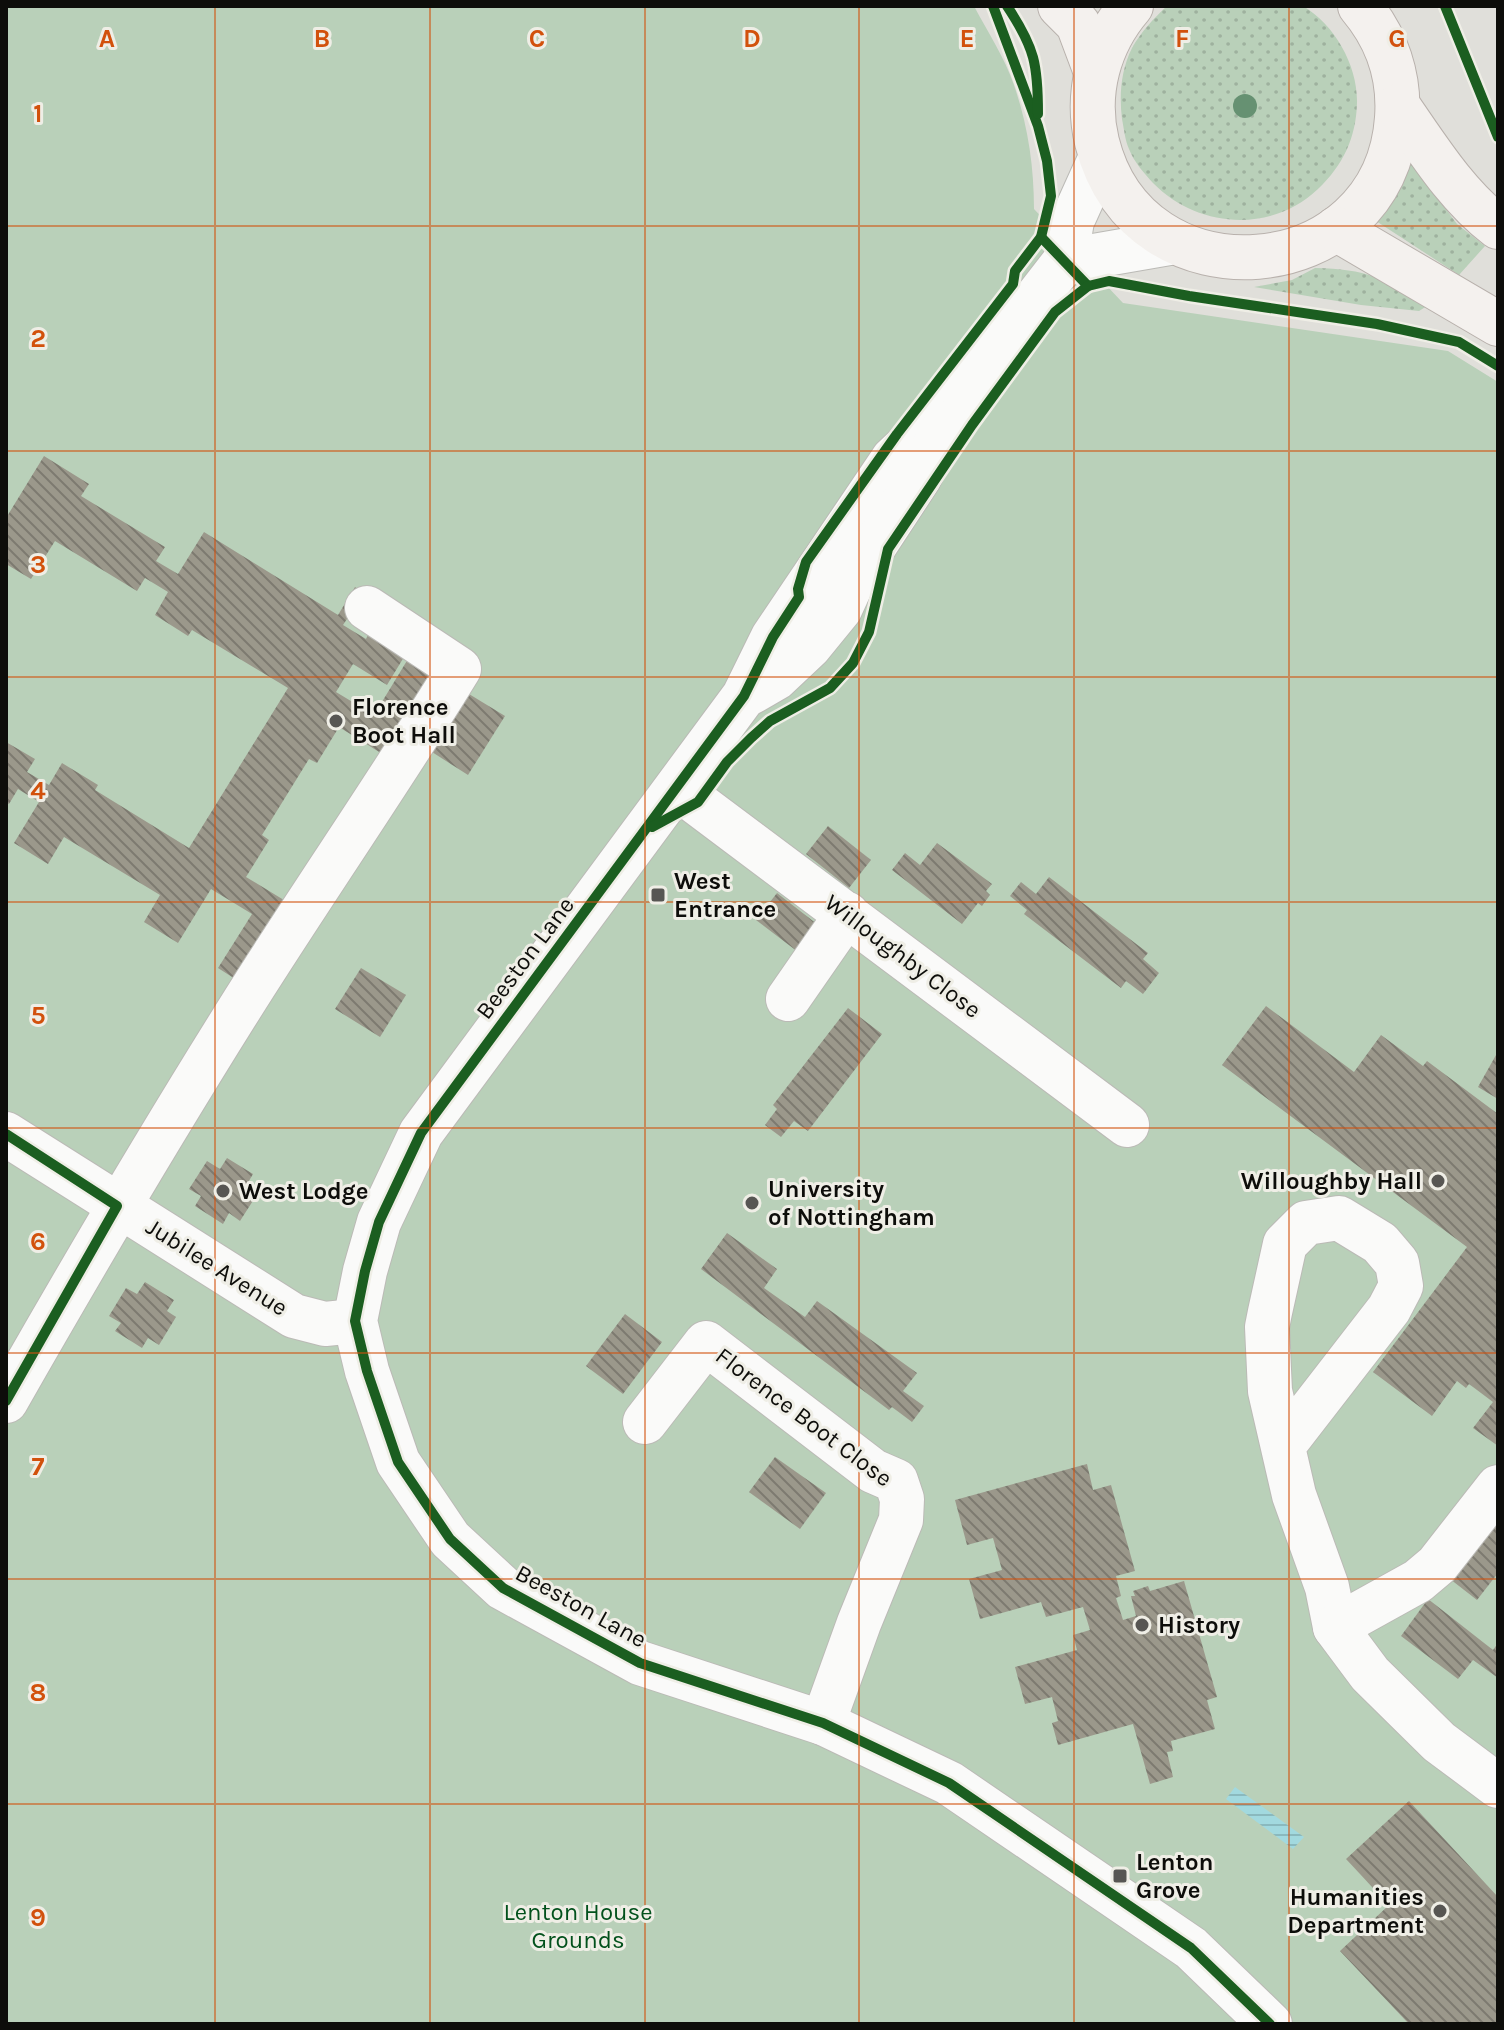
<svg xmlns="http://www.w3.org/2000/svg" width="1504" height="2030" font-family="Karla,sans-serif">
  <defs>
    <pattern id="grass-dots" width="8" height="8" patternUnits="userSpaceOnUse" patternTransform="scale(2)"><rect width="8" height="8" fill="#b9d0b9"/><path d="M2 2h.1M6 6h.1" fill="none" stroke="#9eb19e" stroke-width="1.8" stroke-linecap="round"/></pattern>
    <pattern id="water-rules" width="6" height="5" patternUnits="userSpaceOnUse" patternTransform="scale(2)"><rect width="6" height="5" fill="#a2d9df"/><path d="M0 2.5h6" fill="none" stroke="#8ab9be"/></pattern>
    <pattern id="building-back-hatch" width="6" height="6" patternUnits="userSpaceOnUse" patternTransform="scale(2)"><rect width="6" height="6" fill="#9b988b"/><path d="M-1 5l2 2M0 0l6 6M5-1l2 2" fill="none" stroke="#7d7a70"/></pattern>
  </defs>
  <rect width="100%" height="100%" fill="#e0dfda"/>
  <!-- grass -->
  <g fill="url(#grass-dots)">
    <path d="M 1167,6 L 1303,6 C 1335,25 1358,66 1357,103 C 1356,138 1343,165 1318,189 C 1271,234 1197,228 1153,183 C 1144,173 1134,162 1129,149 C 1125,140 1124,129 1122,119 C 1119,95 1121,70 1132,48 C 1141,32 1154,18 1167,6 Z"/>
    <polygon points="1411,162 1457,224 1485,246 1459,275 1376,221"/>
    <path d="M 1315,268 C 1367,269 1384,278 1427,306 L 1419,311 L 1361,305 L 1254,287 L 1292,280 Z"/>
  </g>
  <!-- green -->
  <path fill="#b9d0b9" d="M 6,6 L 974,6 C 987,31 1005,58 1014,85 C 1028,126 1034,166 1034,209 L 1123,303 L 1448,351 L 1498,382 L 1498,2024 L 6,2024 Z"/>
  <!-- water -->
  <polygon fill="url(#water-rules)" points="1235,1787 1304,1837 1293,1849 1226,1799"/>
  <!-- building -->
  <g fill="url(#building-back-hatch)">
    <polygon points="44,456 89,484 81,496 165,547 156,561 178,574 204,532 338,615 355,587 364,593 343,625 366,639 368,635 404,657 387,685 353,664 336,692 374,715 408,659 433,674 384,755 339,727 317,763 309,759 262,835 269,840 246,877 292,905 243,984 218,968 252,914 211,889 178,943 144,922 160,895 64,837 48,864 14,843 39,802 18,789 9,804 6,802 6,742 35,759 27,772 49,785 62,763 98,785 95,790 189,848 288,688 192,630 188,636 155,615 168,592 145,578 137,591 55,541 31,579 6,564 6,518"/>
    <polygon points="469,694 505,716 468,775 432,752"/>
    <polygon points="828,826 871,860 849,888 806,854"/>
    <polygon points="937,843 992,884 986,891 990,895 982,906 978,903 962,924 892,870 905,853 920,865"/>
    <polygon points="1049,877 1148,953 1143,959 1159,973 1143,994 1126,981 1121,988 1024,914 1027,910 1010,896 1021,882 1036,894"/>
    <polygon points="777,893 822,928 802,955 756,920"/>
    <polygon points="361,968 406,995 380,1037 335,1009"/>
    <polygon points="1266,1006 1354,1072 1381,1035 1423,1066 1427,1061 1498,1114 1498,1446 1473,1428 1493,1402 1469,1384 1466,1388 1457,1381 1432,1416 1373,1372 1467,1247 1222,1065"/>
    <polygon points="848,1008 882,1034 808,1131 794,1121 781,1137 765,1125 777,1109 773,1105"/>
    <polygon points="1496,1055 1498,1056 1498,1099 1478,1087"/>
    <polygon points="227,1158 253,1174 246,1186 258,1193 240,1221 229,1213 223,1224 195,1206 201,1196 189,1189 207,1161 220,1169"/>
    <polygon points="727,1233 777,1269 764,1288 805,1317 817,1301 917,1373 903,1391 924,1406 912,1422 892,1407 889,1410 701,1269"/>
    <polygon points="145,1282 174,1300 167,1311 176,1317 159,1345 148,1338 142,1348 115,1331 121,1323 109,1316 126,1288 137,1294"/>
    <polygon points="625,1314 662,1342 623,1394 586,1366"/>
    <polygon points="775,1457 826,1493 800,1529 749,1492"/>
    <polygon points="1087,1464 1093,1490 1111,1485 1135,1571 1116,1576 1121,1596 1116,1598 1123,1620 1136,1616 1131,1596 1135,1596 1133,1591 1148,1586 1150,1591 1184,1581 1217,1697 1207,1700 1215,1729 1171,1741 1173,1751 1167,1752 1173,1777 1150,1784 1133,1724 1058,1745 1052,1723 1058,1721 1052,1697 1025,1704 1015,1667 1077,1650 1073,1635 1090,1630 1083,1607 1046,1617 1041,1602 980,1619 969,1579 1002,1570 993,1538 967,1545 955,1500"/>
    <polygon points="1498,1516 1498,1573 1477,1600 1450,1579"/>
    <polygon points="1428,1599 1493,1650 1498,1643 1498,1678 1473,1660 1458,1679 1401,1636"/>
    <polygon points="1409,1801 1498,1897 1498,2024 1409,2024 1340,1951 1389,1905 1346,1859"/>
  </g>
  <g fill="none" stroke-linecap="round" stroke-linejoin="round">
    <!-- minor casing -->
    <g stroke="#bbbab6" stroke-width="46">
      <g id="minor">
        <polyline points="1101,157 1072,221 1065,261 960,396 893,459 773,637 744,696 421,1133 379,1222 365,1271 355,1321 367,1371 398,1462 450,1539 503,1588 640,1663 823,1723 949,1783 1191,1948 1270,2024"/>
        <polyline points="1065,261 1175,242"/>
        <polyline points="750,693 776,678 809,647 840,609 856,574 919,478 946,423"/>
        <polyline points="677,788 1127,1125"/>
        <polyline points="788,999 847,914"/>
        <polyline points="6,1134 294,1316 325,1324 355,1321"/>
        <path d="M 6,1401 C 83,1266 162,1132 245,1000 C 315,889 390,781 459,669 L 367,608"/>
        <polyline points="645,1422 706,1343 873,1471 896,1481 902,1499 901,1520 859,1623 823,1723"/>
        <polyline points="1283,1446 1389,1309 1401,1286 1397,1263 1380,1243 1339,1218 1306,1223 1285,1244 1270,1312 1267,1327 1270,1391 1294,1495 1327,1587 1335,1627 1370,1674 1439,1742 1498,1786"/>
        <polyline points="1335,1627 1418,1581 1437,1565 1498,1487"/>
      </g>
    </g>
    <!-- major casing -->
    <g stroke="#b8b1ac" stroke-width="46">
      <g id="major">
        <polyline points="1060,6 1078,24 1096,72"/>
        <path d="M 1131,6 C 1099,43 1085,93 1097,142 C 1138,309 1385,289 1397,118 C 1400,77 1387,38 1360,6"/>
        <path d="M 1398,106 C 1428,149 1456,195 1498,227"/>
        <polyline points="1336,229 1498,324"/>
      </g>
    </g>
    <!-- minor -->
    <use href="#minor" stroke="#fafaf9" stroke-width="44"/>
    <!-- major -->
    <use href="#major" stroke="#f4f1ee" stroke-width="44"/>
    <!-- cycleway casing -->
    <g stroke="#efeee6" stroke-width="15">
      <g id="cycleway">
        <polyline points="993,6 1038,126 1047,161 1051,196 1041,237 1015,271 1013,284 897,434 806,562 798,589 799,597 773,637 744,696 421,1133 379,1222 365,1271 355,1321 367,1371 398,1462 450,1539 503,1588 640,1663 823,1723 949,1783 1191,1948 1270,2024"/>
        <path d="M 1007,6 C 1035,48 1038,65 1038,114"/>
        <polyline points="1445,6 1498,137"/>
        <polyline points="1041,237 1088,286 1109,281 1189,296 1377,324 1459,342 1498,366"/>
        <polyline points="652,827 698,802 727,762 751,738 770,721 830,688 853,663 869,632 888,549 972,425 1055,312 1088,286"/>
        <polyline points="6,1134 117,1206 6,1401"/>
      </g>
    </g>
    <!-- cycleway -->
    <use href="#cycleway" stroke="#1b5e20" stroke-width="10"/>
  </g>
  <!-- trees -->
  <circle fill="#669172" cx="1245" cy="106" r="12"/>
  <!-- grid -->
  <path fill="none" stroke="#d2510c" stroke-width="2" stroke-opacity="0.55" d="M 215,6 L 215,2024M 430,6 L 430,2024M 645,6 L 645,2024M 859,6 L 859,2024M 1074,6 L 1074,2024M 1289,6 L 1289,2024M 6,226 L 1498,226M 6,451 L 1498,451M 6,677 L 1498,677M 6,902 L 1498,902M 6,1128 L 1498,1128M 6,1353 L 1498,1353M 6,1579 L 1498,1579M 6,1804 L 1498,1804"/>
  <!-- markers -->
  <g fill="#575653" stroke="#efeee6" stroke-width="3">
    <circle cx="336" cy="721" r="8"/>
    <rect x="650" y="887" width="16" height="16" rx="4"/>
    <circle cx="1438" cy="1181" r="8"/>
    <circle cx="223" cy="1191" r="8"/>
    <circle cx="752" cy="1203" r="8"/>
    <circle cx="1142" cy="1625" r="8"/>
    <rect x="1112" y="1868" width="16" height="16" rx="4"/>
    <circle cx="1440" cy="1911" r="8"/>
  </g>
  <g text-anchor="middle" dominant-baseline="central" stroke-width="6" stroke-linejoin="round" paint-order="stroke">
    <!-- poi labels -->
    <g font-size="24" font-weight="bold" fill="#0d0d0a" stroke="#efeee6" text-anchor="start">
      <text x="352" y="707">Florence<tspan x="352" dy="28">Boot Hall</tspan></text>
      <text x="674" y="881">West<tspan x="674" dy="28">Entrance</tspan></text>
      <text x="1422" y="1181" text-anchor="end">Willoughby Hall</text>
      <text x="768" y="1189">University<tspan x="768" dy="28">of Nottingham</tspan></text>
      <text x="239" y="1191">West Lodge</text>
      <text x="1158" y="1625">History</text>
      <text x="1136" y="1862">Lenton<tspan x="1136" dy="28">Grove</tspan></text>
      <text x="1424" y="1897" text-anchor="end">Humanities<tspan x="1424" dy="28">Department</tspan></text>
    </g>
    <!-- street labels -->
    <g font-size="24" fill="#0d0d0a" stroke="#efeee6">
      <text transform="translate(903 956) rotate(37)">Willoughby Close</text>
      <text transform="translate(525 958) rotate(-53)">Beeston Lane</text>
      <text transform="translate(217 1267) rotate(32)">Jubilee Avenue</text>
      <text transform="translate(804 1417) rotate(37)">Florence Boot Close</text>
      <text transform="translate(581 1606) rotate(29)">Beeston Lane</text>
    </g>
    <!-- park labels -->
    <g font-size="24" fill="#02511c" stroke="#efeee6">
      <text x="578" y="1912">Lenton House<tspan x="578" dy="28">Grounds</tspan></text>
    </g>
  </g>
  <g font-size="26" text-anchor="middle" font-weight="bold" fill="#d2510c" stroke="#efeee6" stroke-width="6" stroke-linejoin="round" paint-order="stroke">
    <text x="107" y="47">A</text>
    <text x="322" y="47">B</text>
    <text x="537" y="47">C</text>
    <text x="752" y="47">D</text>
    <text x="967" y="47">E</text>
    <text x="1182" y="47">F</text>
    <text x="1397" y="47">G</text>
    <text x="38" y="122">1</text>
    <text x="38" y="347">2</text>
    <text x="38" y="573">3</text>
    <text x="38" y="799">4</text>
    <text x="38" y="1024">5</text>
    <text x="38" y="1250">6</text>
    <text x="38" y="1475">7</text>
    <text x="38" y="1701">8</text>
    <text x="38" y="1926">9</text>
  </g>
  <!-- border -->
  <rect width="1504" height="2030" fill="none" stroke="#0d0d0a" stroke-width="16"/>
</svg>
